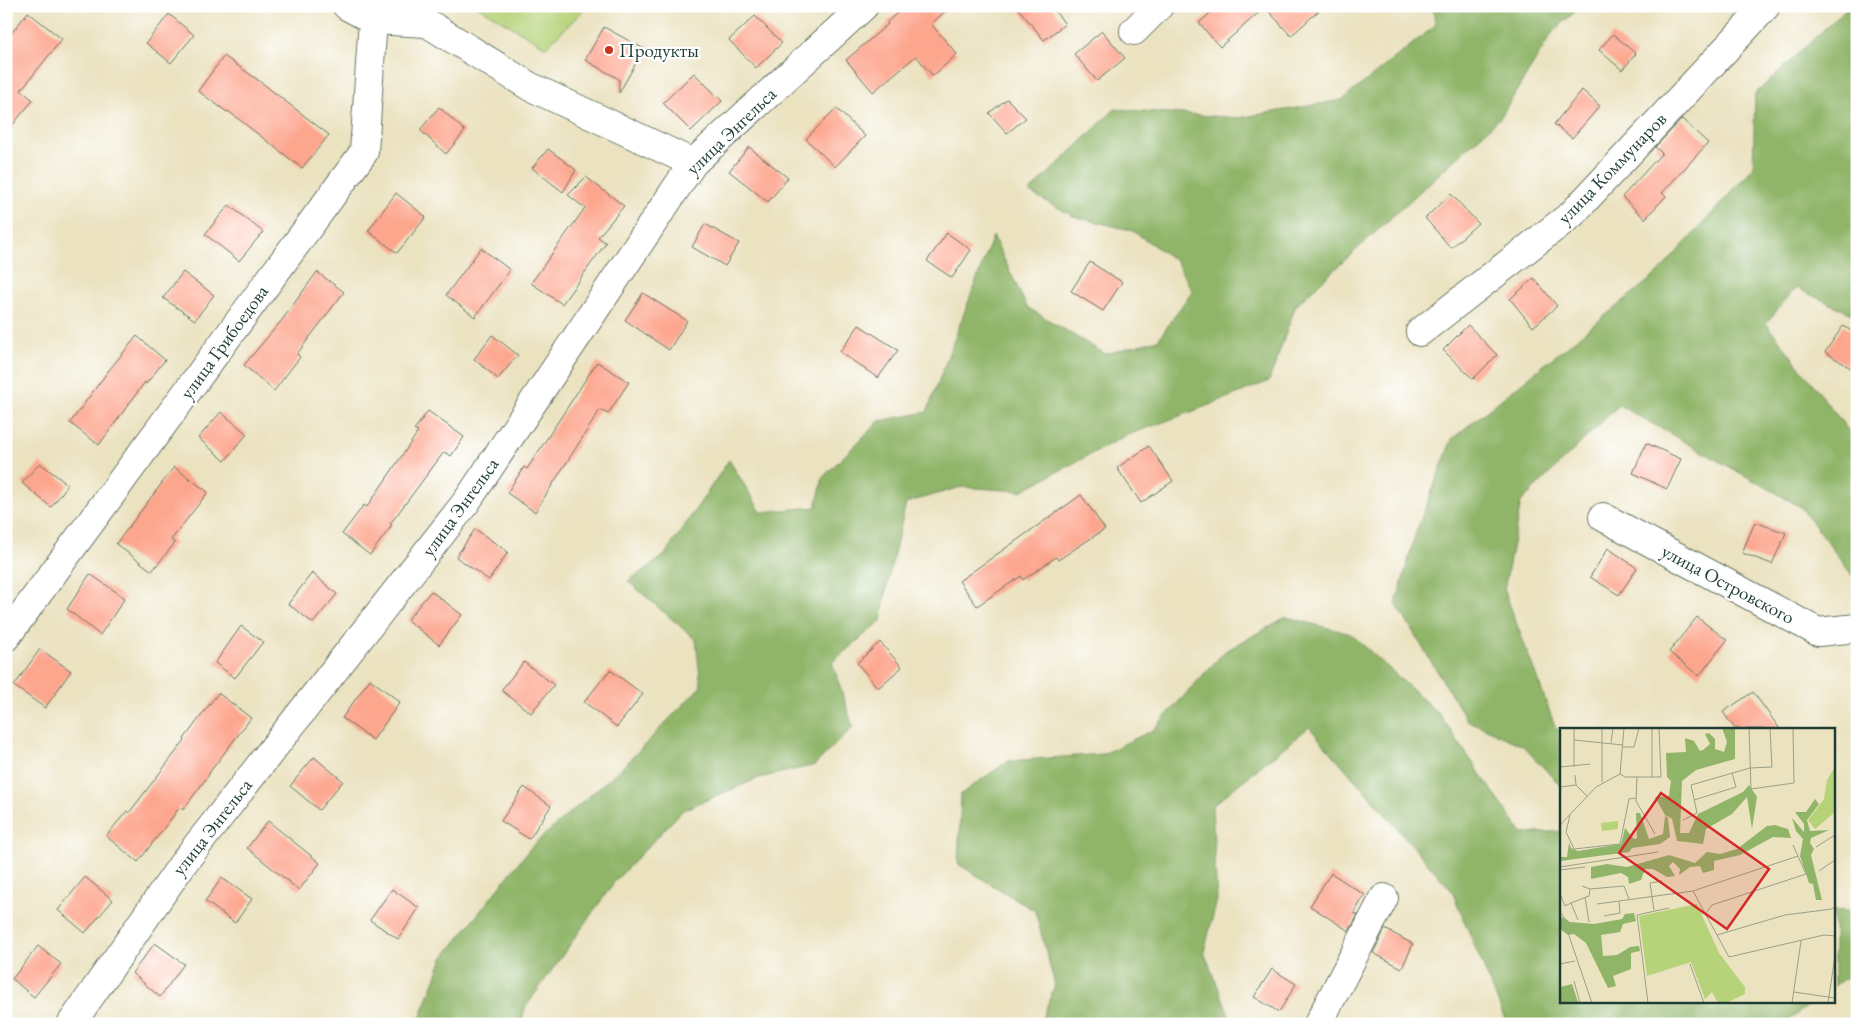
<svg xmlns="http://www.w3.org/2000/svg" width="1863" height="1030" font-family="'EB Garamond',serif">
  <rect width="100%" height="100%" fill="#fff"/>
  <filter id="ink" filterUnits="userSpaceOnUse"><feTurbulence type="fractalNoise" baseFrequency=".02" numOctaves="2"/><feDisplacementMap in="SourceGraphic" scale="10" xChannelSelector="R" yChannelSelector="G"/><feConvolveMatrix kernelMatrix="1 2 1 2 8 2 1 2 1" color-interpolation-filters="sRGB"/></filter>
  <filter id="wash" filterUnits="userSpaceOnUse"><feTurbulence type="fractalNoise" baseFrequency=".0096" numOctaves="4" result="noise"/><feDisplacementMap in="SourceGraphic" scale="20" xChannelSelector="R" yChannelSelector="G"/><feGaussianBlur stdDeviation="1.12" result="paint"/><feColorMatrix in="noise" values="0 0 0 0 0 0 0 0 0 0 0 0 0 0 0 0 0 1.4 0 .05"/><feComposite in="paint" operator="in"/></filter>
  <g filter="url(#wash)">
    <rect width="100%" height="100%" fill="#ebe2c0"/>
    <!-- green -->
    <polygon fill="#b6d379" stroke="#6a8856" points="477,6 588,6 546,47"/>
    <!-- forest -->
    <g fill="#90b569" stroke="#58794e">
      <polygon points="1433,6 1581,6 1553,32 1500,118 1296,305 1269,381 1199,409 1125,436 1021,491 961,487 906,503 888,580 881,621 832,662 853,727 815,765 759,778 683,810 615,881 525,1008 521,1024 418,1024 443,958 532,846 628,762 701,686 696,640 628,581 664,556 729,460 761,512 816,507 823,477 879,421 927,412 993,236 1027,307 1105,354 1158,340 1192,291 1176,261 1133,231 1073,216 1029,192 1115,109 1239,118 1342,100 1435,26"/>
      <polygon points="1849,6 1857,6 1857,316 1796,288 1766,323 1857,442 1857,582 1801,507 1619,405 1521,502 1504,590 1555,726 1562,734 1562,787 1523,746 1467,720 1396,604 1415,535 1452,439 1658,273 1753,168 1755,94"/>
      <polygon points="1286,617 1351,634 1439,714 1522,834 1562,831 1562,1001 1814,1001 1784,1024 1507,1024 1452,891 1309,727 1212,806 1217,900 1204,952 1233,1024 1040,1024 1055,985 1035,911 958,864 961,794 1008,761 1103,754 1153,730 1224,652"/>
      <polygon points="1834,910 1857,912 1857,969 1834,986"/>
    </g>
    <g id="blocks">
      <!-- building -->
      <g fill="#fda68e">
        <polygon points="905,6 951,6 931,24 957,54 933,76 916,56 873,92 846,60 888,24 887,22"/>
        <polygon points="1016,6 1051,6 1065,24 1044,40"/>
        <polygon points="1218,6 1324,6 1291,36 1265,7 1220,47 1199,23"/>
        <polygon points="28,12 62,39 21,90 33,100 6,133 6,40"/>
        <polygon points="169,14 194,35 171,63 146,43"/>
        <polygon points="755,16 782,43 756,68 729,40"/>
        <polygon points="604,27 644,49 619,93 619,79 585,60"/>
        <polygon points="1102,31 1125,58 1097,81 1074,54"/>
        <polygon points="1613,34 1636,54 1622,70 1599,50"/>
        <polygon points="224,56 262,83 329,135 302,168 228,111 227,112 198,91"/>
        <polygon points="694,73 722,101 691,131 663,103"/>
        <polygon points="1582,90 1600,106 1572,138 1554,124"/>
        <polygon points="1007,99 1026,118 1007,133 989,113"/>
        <polygon points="439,107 465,131 446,154 420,130"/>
        <polygon points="836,108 865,136 835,167 806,139"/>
        <polygon points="1682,119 1708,143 1662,193 1666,196 1645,219 1622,197 1662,153 1655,147"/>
        <polygon points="749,147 788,178 768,202 729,171"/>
        <polygon points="548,149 576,170 563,192 532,168"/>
        <polygon points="586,177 624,206 598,237 606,243 562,304 531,283 585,208 568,195"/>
        <polygon points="396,193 426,217 397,253 368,231"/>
        <polygon points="1451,194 1478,223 1451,248 1425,218"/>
        <polygon points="229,205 263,232 239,261 205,234"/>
        <polygon points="705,224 739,243 725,266 692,247"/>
        <polygon points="947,233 971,250 952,278 927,261"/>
        <polygon points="481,248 510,270 475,317 446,295"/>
        <polygon points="1090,262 1122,282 1103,311 1071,291"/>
        <polygon points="183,272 214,295 195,320 163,298"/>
        <polygon points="317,272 344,292 297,354 300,357 274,391 244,365 282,320"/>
        <polygon points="1534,278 1557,306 1533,327 1510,299"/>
        <polygon points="643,293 687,321 669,350 625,320"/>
        <polygon points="859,325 898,350 878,378 840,352"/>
        <polygon points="1468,325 1497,355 1473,379 1443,350"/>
        <polygon points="1843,326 1857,334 1857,372 1825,352"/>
        <polygon points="492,335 518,355 498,379 474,359"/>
        <polygon points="137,336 165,360 146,384 145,382 99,445 70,423 109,370"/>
        <polygon points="597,362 629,382 608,414 600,410 535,512 507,493 524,467 527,469"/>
        <polygon points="428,411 464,437 451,456 444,452 390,524 392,525 370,555 342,534 364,505 367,507 418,432 414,430"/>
        <polygon points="221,412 247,434 225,461 198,438"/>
        <polygon points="1646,443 1681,459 1667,489 1633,473"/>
        <polygon points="1149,446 1173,481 1141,503 1117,468"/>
        <polygon points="40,463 68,485 51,507 22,483"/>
        <polygon points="174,467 208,492 171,540 175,543 152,571 116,544"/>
        <polygon points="1081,495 1105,529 1058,560 1056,557 1023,580 1021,576 977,606 959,581"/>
        <polygon points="1755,522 1786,533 1772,564 1742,553"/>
        <polygon points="475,529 508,552 489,580 456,557"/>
        <polygon points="1608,548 1637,568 1619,595 1590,577"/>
        <polygon points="312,573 337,594 313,623 288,604"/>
        <polygon points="90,574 125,598 100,635 67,609"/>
        <polygon points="431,591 462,615 439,645 407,620"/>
        <polygon points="1697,617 1727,640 1699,676 1669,652"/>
        <polygon points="241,626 263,642 235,678 215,663"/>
        <polygon points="880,642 902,667 878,688 857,663"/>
        <polygon points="40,649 71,671 45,708 14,686"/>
        <polygon points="524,662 554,685 531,713 501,690"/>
        <polygon points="610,670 643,694 617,727 584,702"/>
        <polygon points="370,679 400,702 373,740 342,718"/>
        <polygon points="1753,692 1780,729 1735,729 1723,712"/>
        <polygon points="218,693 251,718 209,773 210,773 183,810 180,807 138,862 106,836 127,811 129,813 185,740 184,739"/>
        <polygon points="314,757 343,781 319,810 290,786"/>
        <polygon points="524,787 551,806 529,839 501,821"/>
        <polygon points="268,821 320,863 299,890 247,848"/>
        <polygon points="1331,873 1365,895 1354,913 1358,915 1349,931 1310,906"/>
        <polygon points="85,877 113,900 85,933 58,910"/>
        <polygon points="222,878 252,899 235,923 205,901"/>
        <polygon points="392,889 419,908 398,939 370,920"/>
        <polygon points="1385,929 1413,944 1402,968 1373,953"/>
        <polygon points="155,943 184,964 160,997 132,973"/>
        <polygon points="38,946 61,964 34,997 12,979"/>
        <polygon points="1272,969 1296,984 1279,1012 1254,997"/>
      </g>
    </g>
  </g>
  <g filter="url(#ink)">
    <use href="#blocks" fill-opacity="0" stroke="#667765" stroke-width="1"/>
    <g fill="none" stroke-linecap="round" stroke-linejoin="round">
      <!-- street casing -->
      <g stroke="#667765" stroke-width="30">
        <g id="street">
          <polyline points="347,6 373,20 427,23 529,86 693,163"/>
          <polyline points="1134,31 1159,6"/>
          <polyline points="1420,332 1572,214 1766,6"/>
          <polyline points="1603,517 1818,632 1857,628"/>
          <polyline points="6,637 364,152 373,20"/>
          <polyline points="71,1024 184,862 467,501 693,163 864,6"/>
          <polyline points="1318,1024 1384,898"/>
        </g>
      </g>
      <!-- street -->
      <use href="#street" stroke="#fff" stroke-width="28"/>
    </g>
  </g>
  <!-- markers -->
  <circle fill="#c8321e" stroke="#fff" stroke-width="2" cx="609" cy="50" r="5"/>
  <g text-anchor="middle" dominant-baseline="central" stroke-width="4.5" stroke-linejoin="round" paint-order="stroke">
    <!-- poi labels -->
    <g font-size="19" fill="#1f3d34" stroke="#fff" text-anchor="start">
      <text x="619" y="50">Продукты</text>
    </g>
    <!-- street labels -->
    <g font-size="19" fill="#1f3d34" stroke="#fff">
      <text transform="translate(731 131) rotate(-44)">улица Энгельса</text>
      <text transform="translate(1612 168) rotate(-46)">улица Коммунаров</text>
      <text transform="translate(224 342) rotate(-54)">улица Грибоедова</text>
      <text transform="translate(460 507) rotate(-54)">улица Энгельса</text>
      <text transform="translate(1728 584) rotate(28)">улица Островского</text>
      <text transform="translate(212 827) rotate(-52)">улица Энгельса</text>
    </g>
  </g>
  <!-- overview -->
  <g transform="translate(1560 728)">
    <rect width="275" height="275" fill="#ebe2c0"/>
    <path d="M 275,39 L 275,84 L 255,101 L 248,92 L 264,71 L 267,52 ZM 58,93 L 58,101 L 42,103 L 41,95 ZM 137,176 L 159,225 L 185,259 L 185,266 L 166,275 L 158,275 L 152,264 L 145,271 L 131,234 L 87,248 L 79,188 Z" fill="#b6d379"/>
    <path d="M 162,0 L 175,0 L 175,31 L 136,42 L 122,53 L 120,105 L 129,105 L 138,86 L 183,64 L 189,57 L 197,69 L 192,101 L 187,69 L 172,86 L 146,101 L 143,116 L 117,113 L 112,91 L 105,87 L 95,69 L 109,68 L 111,53 L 107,49 L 106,25 L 126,24 L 125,10 L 134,13 L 140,23 L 143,22 L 150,16 L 145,6 L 149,5 L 155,11 L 155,21 L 164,24 L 167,14 ZM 255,71 L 259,76 L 247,92 L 250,103 L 269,102 L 251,110 L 250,115 L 254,121 L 251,127 L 262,172 L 256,172 L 253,156 L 249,155 L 240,128 L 243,111 L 236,103 L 232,90 L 244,104 L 244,96 L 235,84 L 246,84 ZM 76,85 L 80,85 L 89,111 L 103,106 L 105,88 L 108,90 L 110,109 L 100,116 L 72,120 L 69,124 L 0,133 L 0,129 L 7,129 L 9,115 L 11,120 L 18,123 L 61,116 L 65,100 L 74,111 L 77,110 ZM 215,97 L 228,101 L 231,110 L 213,109 L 180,127 L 154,133 L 154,142 L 143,145 L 140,138 L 130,139 L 119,147 L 120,141 L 113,134 L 109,138 L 115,148 L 107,149 L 93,141 L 85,141 L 81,152 L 69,156 L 68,149 L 61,145 L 31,151 L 31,139 L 47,136 L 67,139 L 109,127 L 135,135 L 147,124 L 160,126 L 177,121 L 207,98 ZM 74,185 L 76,193 L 63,196 L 60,204 L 41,207 L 43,228 L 57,227 L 70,219 L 79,218 L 80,223 L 71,225 L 71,241 L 53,248 L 56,258 L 48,260 L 26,215 L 14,206 L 8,207 L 0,201 L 0,188 L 10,194 L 34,196 L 62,191 L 65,186 ZM 12,256 L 18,274 L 0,275 L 0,259 Z" fill="#90b569"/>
    <path fill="none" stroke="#99a088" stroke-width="1" d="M 42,0 L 42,54M 189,0 L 191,61 L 234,55 L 233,0M 14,12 L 63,17M 51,15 L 53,0M 63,19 L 74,19 L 79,0M 0,39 L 30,36M 14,39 L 14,0M 60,46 L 65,49 L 101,49 L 99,0M 60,46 L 64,0M 15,47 L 16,57 L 27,68M 77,49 L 76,73 L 95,106M 92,49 L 92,0M 0,59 L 16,57M 134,72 L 176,59 L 172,45M 10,87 L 6,104 L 14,121 L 60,116 L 69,71 L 76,70M 123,92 L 137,85 L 131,57 L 190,40 L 212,39 L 210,0M 0,97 L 36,59 L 60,46M 256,119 L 275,107M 0,139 L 98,124M 0,142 L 25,139M 259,143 L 275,132M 22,158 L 30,161 L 64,158 L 69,171M 133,163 L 169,229 L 264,207 L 275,208M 1,168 L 5,178 L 11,175 L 18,192M 25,169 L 29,194M 11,175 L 29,168 L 30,161M 37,176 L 133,163 L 238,128M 94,182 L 90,155 L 102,153M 0,184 L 10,197 L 19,199M 146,185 L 152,177 L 246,146 L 233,117M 44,188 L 60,185 L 59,173M 6,199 L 32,275M 157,207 L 225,187 L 272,181 L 275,178M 0,236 L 15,233M 130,236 L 144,275M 14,253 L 20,275M 234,264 L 275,270M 88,275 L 77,187 L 109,180M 232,275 L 241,213M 268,275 L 275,228"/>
    <path fill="#d62828" fill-opacity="0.15" stroke="#d62828" stroke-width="2.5" d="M 101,65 L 209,141 L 167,201 L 59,125 Z"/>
    <rect width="275" height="275" fill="none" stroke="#1f3d34" stroke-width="2.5"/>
  </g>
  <!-- margin -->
  <rect width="1863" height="1030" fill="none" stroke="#fff" stroke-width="25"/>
</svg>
